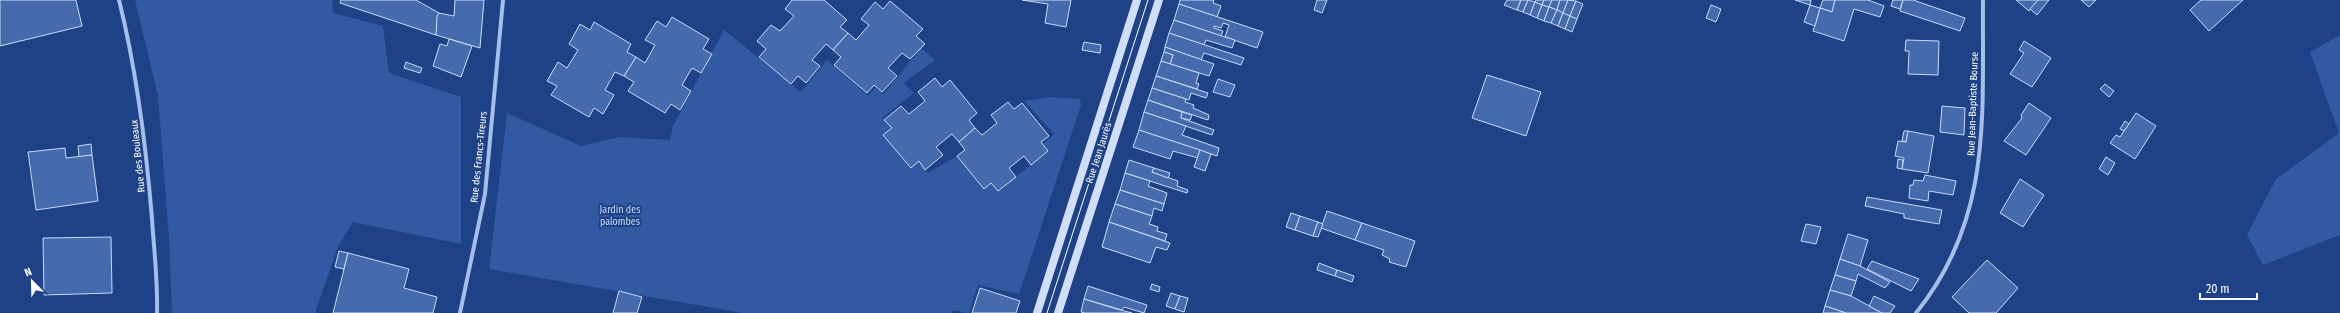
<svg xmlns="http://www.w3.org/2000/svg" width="2340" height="313" font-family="'Fira Sans Condensed',sans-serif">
  <rect width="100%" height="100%" fill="#1e4285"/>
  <!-- green -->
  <g fill="#315aa2">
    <polygon points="135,0 332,0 333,13 383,26 389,73 461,97 461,244 353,222 339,244 315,313 172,313 169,238 158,96"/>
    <polygon points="724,30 801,92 827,60 868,96 875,88 884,94 921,48 935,60 904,83 914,93 882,118 892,128 884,135 910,168 919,161 928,173 957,156 984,188 991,183 998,191 1048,151 1043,144 1054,134 1024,101 1049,97 1080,99 1081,105 1019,294 978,285 969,313 953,310 952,313 743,313 489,269 507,113 581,146 620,137 670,140 673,126"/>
    <polygon points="2340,35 2340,235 2263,265 2247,235 2276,179 2339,133 2310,52"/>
  </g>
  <!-- building -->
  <g fill="#466bad" stroke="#cadaf8">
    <polygon points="0,0 76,0 82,26 0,46"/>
    <polygon points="341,0 416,0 439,13 436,35 340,3"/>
    <polygon points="455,0 484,0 480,48 436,35 437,16 439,13 454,16"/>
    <polygon points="792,0 824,0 847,20 840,27 848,33 833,50 826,44 812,60 820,66 806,83 798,76 791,84 759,57 766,49 757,41 771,25 780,31 794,16 785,9"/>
    <polygon points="1022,0 1071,0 1066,27 1045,23 1048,4"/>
    <polygon points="1180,0 1214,0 1213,3 1221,6 1217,17 1179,4"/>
    <polygon points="1317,0 1327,0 1322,13 1314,10"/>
    <polygon points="1507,0 1521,0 1517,10 1504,5"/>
    <polygon points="1521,0 1528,0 1523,12 1517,10"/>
    <polygon points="1528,0 1535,2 1530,15 1523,12"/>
    <polygon points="1536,0 1544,0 1542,5 1535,2"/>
    <polygon points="1544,0 1552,0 1549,7 1542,5"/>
    <polygon points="1552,0 1560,0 1557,10 1549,7"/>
    <polygon points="1560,0 1568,0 1563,13 1557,10"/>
    <polygon points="1568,0 1576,1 1570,16 1563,13"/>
    <polygon points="1795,0 1811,0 1810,5"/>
    <polygon points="1823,0 1835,0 1832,12 1820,8"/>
    <polygon points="1835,0 1868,0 1884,6 1880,17 1854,9 1844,41 1813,31 1820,8 1832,12"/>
    <polygon points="1893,0 1903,0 1900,9 1891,6"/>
    <polygon points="1903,0 1913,0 1965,18 1960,31 1900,11"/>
    <polygon points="2016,0 2038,0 2029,11"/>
    <polygon points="2038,0 2049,0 2037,15 2030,9"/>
    <polygon points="2081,0 2096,0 2089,7"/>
    <polygon points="2201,0 2243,0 2209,31 2190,10"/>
    <polygon points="890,1 923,29 916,36 925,44 910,59 902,53 888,68 897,76 882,92 874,85 867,93 834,65 841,57 833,50 848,33 856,40 869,25 861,19 875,2 883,9"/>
    <polygon points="1576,1 1583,4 1577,19 1570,16"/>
    <polygon points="1535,2 1542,5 1537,18 1530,15"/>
    <polygon points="1179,4 1263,32 1257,48 1225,37 1229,25 1223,23 1221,28 1214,26 1214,28 1223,31 1221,36 1174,20"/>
    <polygon points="1542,5 1549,7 1544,21 1537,18"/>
    <polygon points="1711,5 1721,9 1716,22 1706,18"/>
    <polygon points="1810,5 1820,8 1815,26 1804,22"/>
    <polygon points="1549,7 1557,10 1551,23 1544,21"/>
    <polygon points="1557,10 1563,13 1558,26 1551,23"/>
    <polygon points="1563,13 1570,16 1565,29 1558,26"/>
    <polygon points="1570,16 1577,19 1572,32 1565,29"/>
    <polygon points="672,17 709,39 703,49 712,54 701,73 692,68 682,85 691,91 680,110 671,104 665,113 628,91 634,82 624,76 636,57 645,63 655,45 645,40 657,21 666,27"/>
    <polygon points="1174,20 1225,37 1235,40 1232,48 1206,40 1204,45 1169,33"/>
    <polygon points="594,22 631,44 627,52 636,57 624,76 615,72 605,90 614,95 603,114 594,108 589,117 551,95 557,86 547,81 558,62 567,68 578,50 569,44 580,24 590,30"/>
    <polygon points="1169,33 1244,58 1241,65 1204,53 1201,60 1165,47"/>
    <polygon points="449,39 472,46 461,77 433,66 440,44 447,46"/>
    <polygon points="1906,40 1939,41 1938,75 1908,74 1909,51 1905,51"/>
    <polygon points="2024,41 2051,58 2032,87 2010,74 2024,53 2019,50"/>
    <polygon points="1084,42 1101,45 1100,53 1082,50"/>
    <polygon points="1165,47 1214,64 1209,76 1170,64 1173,55 1164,52"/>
    <polygon points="1164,52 1173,55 1170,64 1161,61"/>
    <polygon points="1161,61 1199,73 1196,83 1199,84 1197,89 1156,76"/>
    <polygon points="406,62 422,68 420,73 404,68"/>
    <polygon points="1487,75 1541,92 1526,136 1472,118"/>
    <polygon points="1156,76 1208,93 1206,98 1191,93 1189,100 1152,88"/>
    <polygon points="935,78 942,87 950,80 977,113 969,120 975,128 959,142 952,134 936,147 943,155 925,170 919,161 911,168 883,135 892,128 884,120 901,106 909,114 925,101 918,92"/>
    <polygon points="1218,79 1235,85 1230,97 1213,92"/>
    <polygon points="2105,84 2114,91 2109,97 2100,89"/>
    <polygon points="1152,88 1186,99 1185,102 1194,105 1193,108 1209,115 1208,120 1148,100"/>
    <polygon points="1148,100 1182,112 1181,118 1214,130 1212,135 1144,112"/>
    <polygon points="1008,102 1014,109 1022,103 1049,136 1041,142 1048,151 1031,165 1024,156 1009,168 1016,177 998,191 991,183 984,189 957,156 965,150 959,142 975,128 982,135 997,123 991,115"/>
    <polygon points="2029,103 2051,118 2026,155 2004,141 2022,118 2021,115"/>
    <polygon points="1942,106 1965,108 1964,135 1940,132"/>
    <polygon points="1144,112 1186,126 1182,135 1219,148 1217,156 1139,130"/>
    <polygon points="1182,112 1192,115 1190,120 1181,118"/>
    <polygon points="2136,113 2156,126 2135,159 2110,143 2116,135 2120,137"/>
    <polygon points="2125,121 2129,124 2124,131 2120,129"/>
    <polygon points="1139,130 1200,150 1198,158 1173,151 1170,159 1133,147"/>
    <polygon points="1904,131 1908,131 1906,142 1902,141"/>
    <polygon points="1908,131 1934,136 1928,173 1902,169 1904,158 1895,156 1898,141 1906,142"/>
    <polygon points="91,144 92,155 79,157 78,146"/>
    <polygon points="65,148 66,158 92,155 98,201 36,210 28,152"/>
    <polygon points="1200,150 1211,154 1205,171 1194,167"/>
    <polygon points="2106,157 2115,163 2108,175 2099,169"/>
    <polygon points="1898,159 1903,160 1902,169 1897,168"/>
    <polygon points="1129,160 1154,168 1152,172 1178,181 1177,186 1188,190 1187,193 1125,173"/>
    <polygon points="1154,168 1170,173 1168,178 1152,172"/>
    <polygon points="1125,173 1150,181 1148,186 1167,193 1164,204 1120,190"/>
    <polygon points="1925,175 1956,181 1953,195 1929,191 1928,201 1909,198 1910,185 1913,185 1914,180 1923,181"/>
    <polygon points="2020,179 2044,195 2023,227 2000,213"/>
    <polygon points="1120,190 1164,204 1162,211 1154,208 1152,216 1115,204"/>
    <polygon points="1867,197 1942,210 1939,224 1904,218 1904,214 1865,206"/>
    <polygon points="1115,204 1152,216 1149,224 1158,227 1157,231 1167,234 1165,241 1109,222"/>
    <polygon points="1327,211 1362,223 1355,240 1321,228"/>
    <polygon points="1291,213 1300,216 1295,230 1286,227"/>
    <polygon points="1300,216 1318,222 1313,236 1295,230"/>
    <polygon points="1109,222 1170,243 1167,250 1156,247 1150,263 1102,247"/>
    <polygon points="1318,222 1323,224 1318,237 1313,236"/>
    <polygon points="1362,223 1415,241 1406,267 1389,262 1390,259 1382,255 1384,250 1355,240"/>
    <polygon points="1806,224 1821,227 1816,244 1801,241"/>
    <polygon points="1848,234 1868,240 1860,266 1840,259"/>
    <polygon points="111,237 112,293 44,295 43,238"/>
    <polygon points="339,251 348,253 344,269 335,267"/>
    <polygon points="348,253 409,269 404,288 437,297 433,313 333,313"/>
    <polygon points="1840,259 1860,266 1890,282 1885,288 1858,274 1856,281 1835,275"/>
    <polygon points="1987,260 2018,288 1996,313 1969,313 1952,297"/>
    <polygon points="1872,261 1919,279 1911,291 1867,269"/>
    <polygon points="1319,263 1337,270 1335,276 1317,270"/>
    <polygon points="1337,270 1354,276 1352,282 1335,276"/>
    <polygon points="1835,275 1856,281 1851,296 1830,290"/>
    <polygon points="1152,284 1160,287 1159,292 1150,289"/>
    <polygon points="1088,286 1147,305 1144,313 1124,307 1122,310 1084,299"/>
    <polygon points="980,288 1020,301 1016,313 972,313"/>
    <polygon points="1830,290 1851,296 1882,313 1846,313 1825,306"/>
    <polygon points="619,291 642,297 637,313 613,313"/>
    <polygon points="1171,293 1180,296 1175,309 1166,306"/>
    <polygon points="1180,296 1188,298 1184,312 1175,309"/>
    <polygon points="1874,296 1895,306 1890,313 1882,313 1869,306"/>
    <polygon points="1084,299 1113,308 1132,313 1085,313 1081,312"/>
    <polygon points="1825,306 1846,313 1823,313"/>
  </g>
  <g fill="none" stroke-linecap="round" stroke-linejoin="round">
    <!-- street -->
    <g stroke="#a5beea" stroke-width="4">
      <path d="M 119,0 C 137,72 146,145 152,219 C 154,250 158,282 157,313"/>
      <polyline points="460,313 485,194 503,0"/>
      <path d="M 1916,313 C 1993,218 1982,115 1983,0"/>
    </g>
    <!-- secondary -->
    <g stroke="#d1def8" stroke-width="8">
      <polyline points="1037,313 1137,0"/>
      <polyline points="1058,313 1159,0"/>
    </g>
    <!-- tram -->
    <polyline stroke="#fff" stroke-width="1" points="1047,313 1148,0"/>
  </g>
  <g text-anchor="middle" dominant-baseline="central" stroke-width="4" stroke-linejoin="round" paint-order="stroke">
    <!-- street labels -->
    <g font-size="10" fill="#fff" stroke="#1e4285">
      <text transform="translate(1973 104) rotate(-88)">Rue Jean-Baptiste Bourse</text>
      <text transform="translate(1099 153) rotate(-72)">Rue Jean Jaurès</text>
      <text transform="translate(138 156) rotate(-96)">Rue des Bouleaux</text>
      <text transform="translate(479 157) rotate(-84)">Rue des Francs-Tireurs</text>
    </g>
    <!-- park labels -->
    <g font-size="10" fill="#cadaf8" stroke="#1e4285">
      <text x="620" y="210">Jardin des<tspan x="620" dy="12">palombes</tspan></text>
    </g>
  </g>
  <!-- north arrow -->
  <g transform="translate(32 281) rotate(337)" stroke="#1e4285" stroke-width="3" paint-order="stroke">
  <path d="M0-3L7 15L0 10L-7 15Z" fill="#ffffff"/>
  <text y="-6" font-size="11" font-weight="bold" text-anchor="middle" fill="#ffffff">N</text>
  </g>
  <!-- scale -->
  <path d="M2200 293v6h57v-6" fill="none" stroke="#ffffff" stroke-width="2"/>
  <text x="2206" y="293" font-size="12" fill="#ffffff" stroke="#1e4285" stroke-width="3" paint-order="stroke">20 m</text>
</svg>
